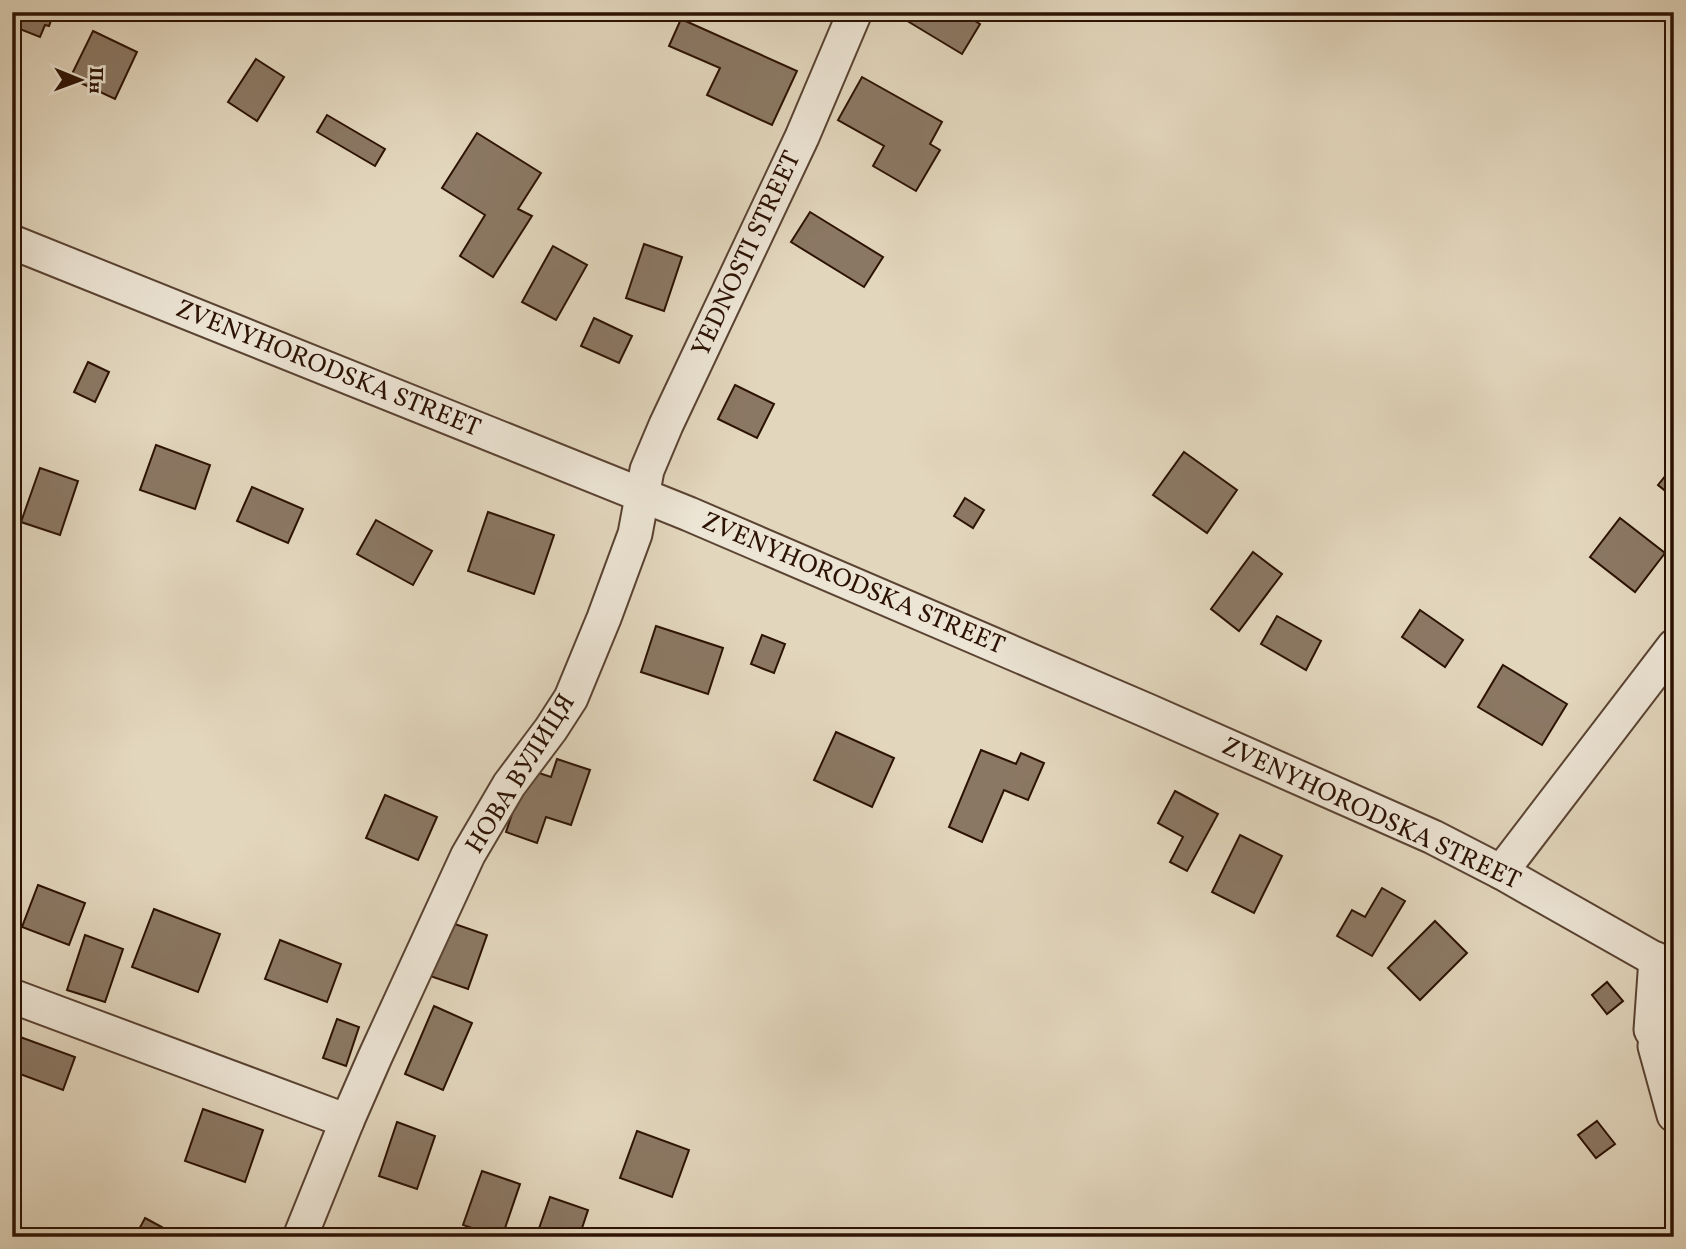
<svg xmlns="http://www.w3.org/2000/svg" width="1686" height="1249" font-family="Vollkorn,serif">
  <rect width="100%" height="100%" fill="#e2d6bd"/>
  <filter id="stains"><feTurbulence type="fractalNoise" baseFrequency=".00286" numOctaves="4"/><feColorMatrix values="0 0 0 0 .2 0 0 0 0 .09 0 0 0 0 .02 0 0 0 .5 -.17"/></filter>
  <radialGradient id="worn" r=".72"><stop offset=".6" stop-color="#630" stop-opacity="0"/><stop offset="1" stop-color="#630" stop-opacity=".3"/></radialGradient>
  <!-- building -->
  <g fill="#8b7864" stroke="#2c1203" stroke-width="2">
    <polygon points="14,12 54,12 49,26 45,25 40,37 12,26 17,13"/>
    <polygon points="908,12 960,12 980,24 962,54 904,19"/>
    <polygon points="681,19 797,71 772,125 707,95 720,68 669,46"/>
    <polygon points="93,31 137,52 115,99 70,78"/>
    <polygon points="256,59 284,77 257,121 228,102"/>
    <polygon points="862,77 942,122 930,144 940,150 916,191 873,166 884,146 838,120"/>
    <polygon points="327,115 385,149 375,166 317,132"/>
    <polygon points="477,133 541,173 518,209 532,216 493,277 460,256 485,215 442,188"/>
    <polygon points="810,212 883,257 864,287 791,242"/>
    <polygon points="644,244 682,257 664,311 626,298"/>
    <polygon points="553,246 587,265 556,320 522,302"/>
    <polygon points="594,318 632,336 619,363 581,346"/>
    <polygon points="88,362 109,372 95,402 74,392"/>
    <polygon points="735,385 774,404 757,438 718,419"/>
    <polygon points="156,445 210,465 195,509 140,490"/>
    <polygon points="1184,452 1237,490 1207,533 1153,495"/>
    <polygon points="1674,465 1674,498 1658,485"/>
    <polygon points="40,468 78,481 60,535 21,522"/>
    <polygon points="252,487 303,509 288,543 237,521"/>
    <polygon points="965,498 984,510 973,528 954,516"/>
    <polygon points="488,512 554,535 534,594 468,571"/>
    <polygon points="1620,518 1665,553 1635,592 1590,557"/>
    <polygon points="376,520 432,551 413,585 357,554"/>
    <polygon points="1253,552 1282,574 1239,631 1211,609"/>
    <polygon points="1420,610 1463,640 1445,667 1402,637"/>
    <polygon points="1277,616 1321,641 1306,670 1261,644"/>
    <polygon points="656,626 723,648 708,694 641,672"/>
    <polygon points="762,635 785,644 774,673 751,664"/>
    <polygon points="1503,665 1567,704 1542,745 1478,707"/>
    <polygon points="836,732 894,758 872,807 814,780"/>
    <polygon points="981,750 1016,764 1021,753 1044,763 1028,800 1004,790 982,842 949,827"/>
    <polygon points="557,759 590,770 571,825 546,817 537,843 506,832 527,769 551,777"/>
    <polygon points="1175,791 1218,814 1187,871 1170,862 1183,837 1158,823"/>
    <polygon points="385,795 437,817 418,860 366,838"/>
    <polygon points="1240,835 1282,856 1254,913 1212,892"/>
    <polygon points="38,885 85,903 69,945 22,927"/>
    <polygon points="1382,888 1405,901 1372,956 1337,936 1352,910 1365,917"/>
    <polygon points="154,909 220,934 198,992 132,967"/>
    <polygon points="1435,921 1467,953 1420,1000 1388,968"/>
    <polygon points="449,922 487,935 468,989 430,976"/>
    <polygon points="85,935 123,949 105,1002 67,990"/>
    <polygon points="280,940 341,964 327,1002 265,979"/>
    <polygon points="1607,982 1623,1001 1607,1014 1592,995"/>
    <polygon points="434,1006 472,1023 443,1090 405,1074"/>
    <polygon points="337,1019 359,1027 346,1066 323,1058"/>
    <polygon points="12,1034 75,1057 63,1090 12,1071"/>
    <polygon points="203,1109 263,1130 245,1182 185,1161"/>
    <polygon points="1597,1121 1615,1144 1596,1158 1578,1135"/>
    <polygon points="397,1122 435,1136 417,1189 379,1176"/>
    <polygon points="637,1131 689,1150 672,1197 620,1178"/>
    <polygon points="482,1171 520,1184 502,1237 498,1237 463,1225"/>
    <polygon points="550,1197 588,1210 579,1237 536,1237"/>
    <polygon points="145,1218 180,1237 135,1237"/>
  </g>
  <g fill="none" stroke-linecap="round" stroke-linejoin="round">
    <!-- minor casing -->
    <g stroke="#5a4332" stroke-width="37">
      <g id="minor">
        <polyline points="12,242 689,514 1148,711 1433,837 1501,872 1674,970"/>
        <polyline points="1501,872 1674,646"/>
        <polyline points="1656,959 1651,1030 1674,1068"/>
        <polyline points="12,996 347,1121"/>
        <polyline points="1655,1046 1674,1115"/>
        <polyline points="300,1237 347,1121 375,1057 468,855 509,785 551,729 571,698 604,618 635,534 647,470 666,425 802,137 855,12"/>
      </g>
    </g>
    <!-- minor -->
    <use href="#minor" stroke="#ece4d4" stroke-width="33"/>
  </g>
  <g text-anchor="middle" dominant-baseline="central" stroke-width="5" stroke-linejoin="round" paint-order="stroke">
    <!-- street labels -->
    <g font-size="26" fill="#2c1203" stroke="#ece4d4">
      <text transform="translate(747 254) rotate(-65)">YEDNOSTI STREET</text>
      <text transform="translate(328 369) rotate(22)">ZVENYHORODSKA STREET</text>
      <text transform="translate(853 584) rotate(23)">ZVENYHORODSKA STREET</text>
      <text transform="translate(521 774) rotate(-58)">НОВА ВУЛИЦЯ</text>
      <text transform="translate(1371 814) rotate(25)">ZVENYHORODSKA STREET</text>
    </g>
  </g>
  <!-- margin -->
  <rect width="1686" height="1249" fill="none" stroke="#e2d6bd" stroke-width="42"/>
  <rect x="14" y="14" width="1658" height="1221" fill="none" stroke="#2c1203" stroke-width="3.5"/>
  <rect x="21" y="21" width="1644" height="1207" fill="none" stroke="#2c1203" stroke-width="2"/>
  <!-- north arrow -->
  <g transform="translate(80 80) rotate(91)" stroke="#ece4d4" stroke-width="5" paint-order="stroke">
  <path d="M0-5L12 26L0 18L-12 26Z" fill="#2c1203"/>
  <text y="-10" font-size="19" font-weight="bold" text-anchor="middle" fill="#2c1203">Пн</text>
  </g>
  <rect width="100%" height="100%" filter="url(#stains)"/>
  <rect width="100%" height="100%" fill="url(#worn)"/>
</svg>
